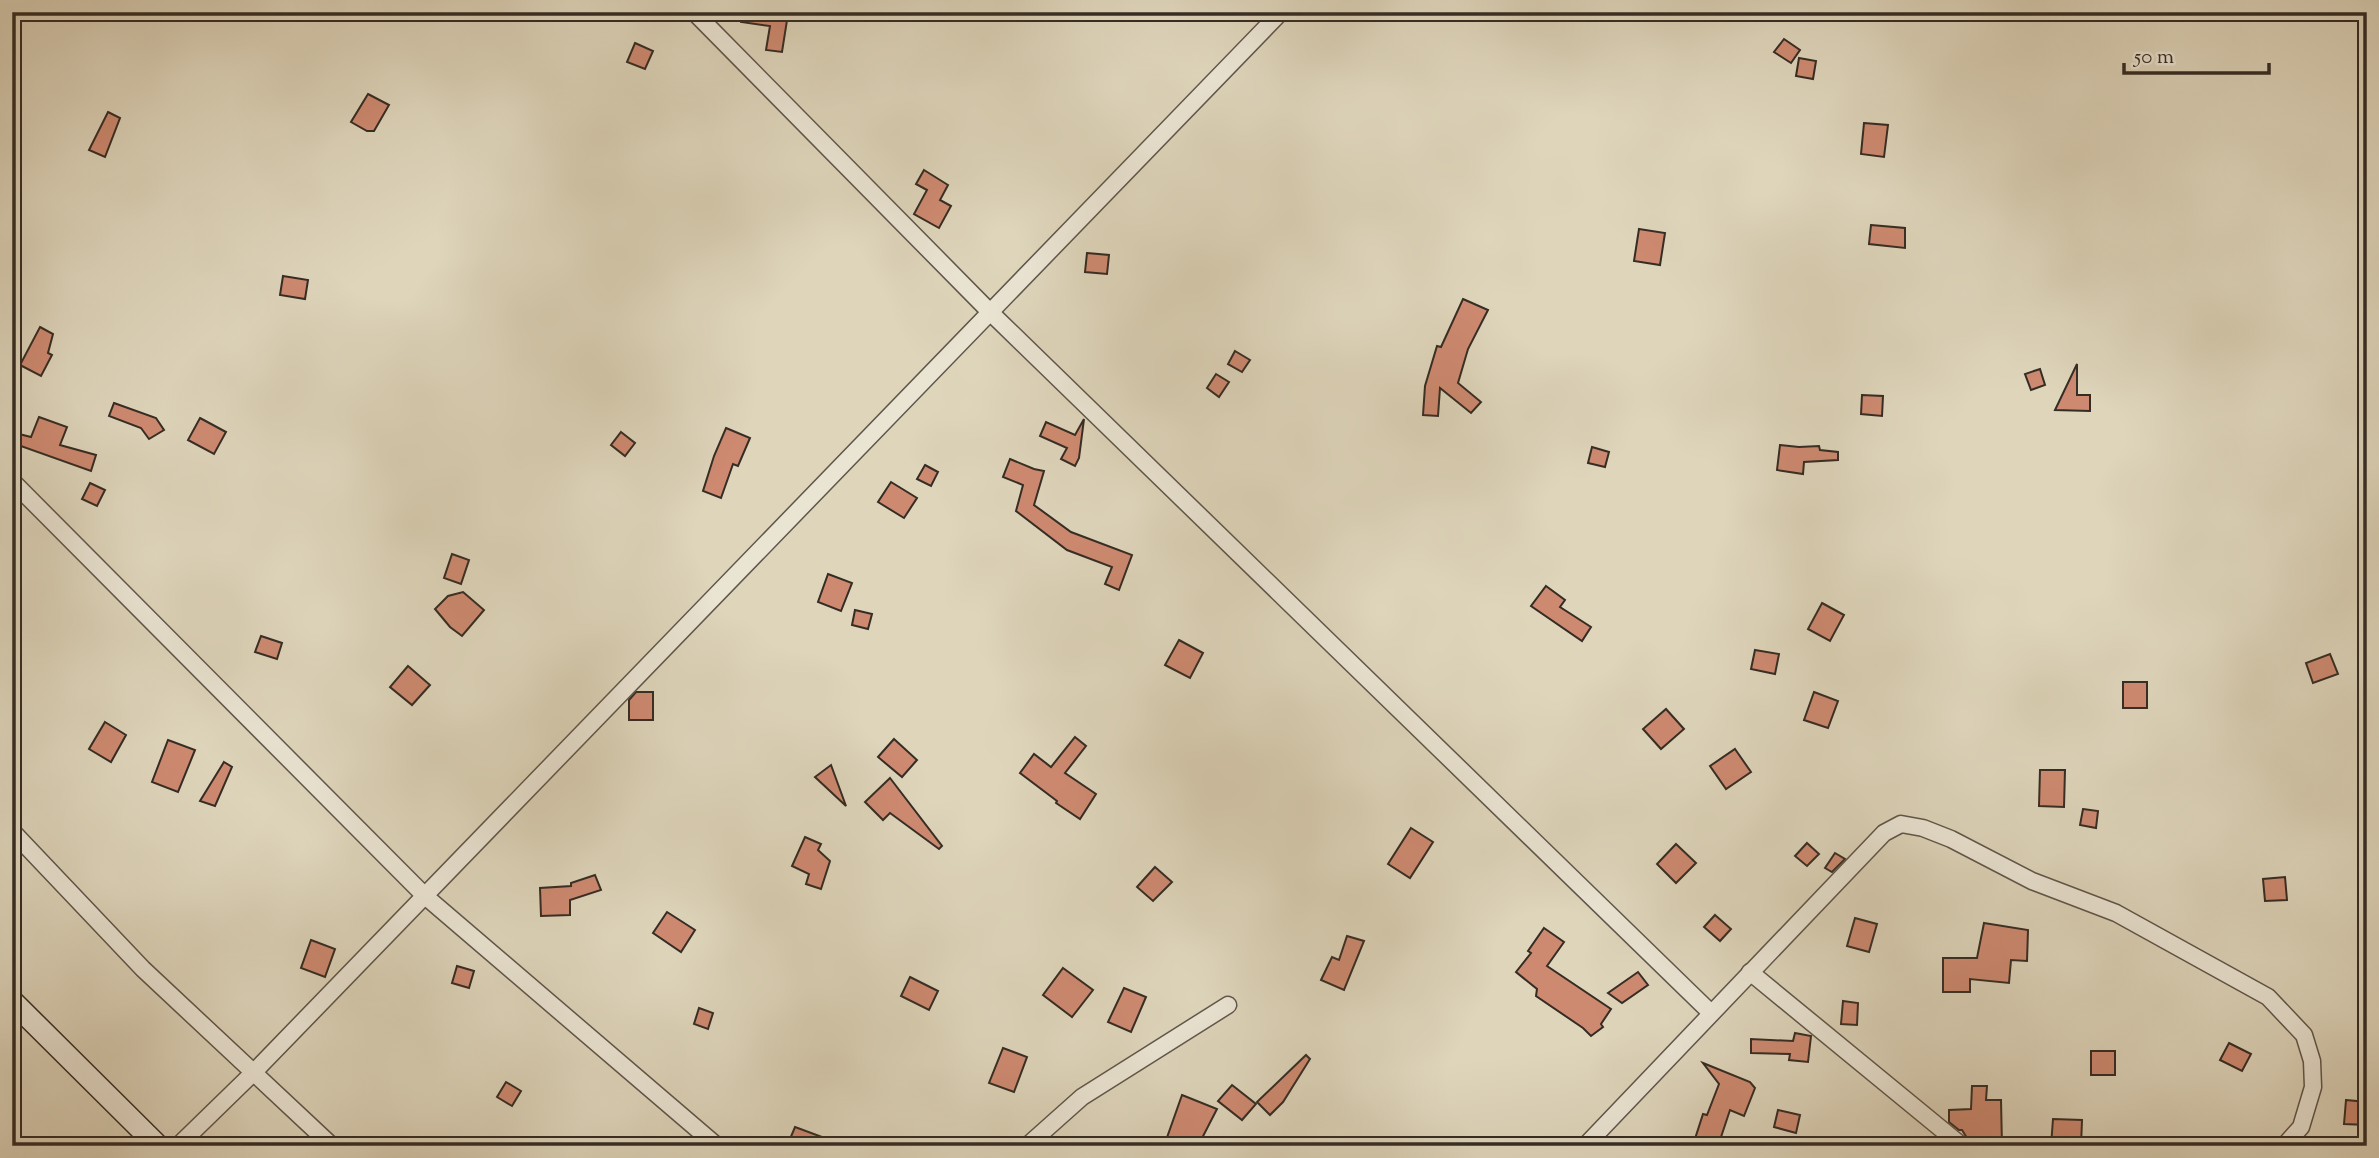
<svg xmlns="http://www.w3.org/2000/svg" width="2379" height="1158" font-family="'Sorts Mill Goudy',serif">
  <rect width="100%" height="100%" fill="#ded5bb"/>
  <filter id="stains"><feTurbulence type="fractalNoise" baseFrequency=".00286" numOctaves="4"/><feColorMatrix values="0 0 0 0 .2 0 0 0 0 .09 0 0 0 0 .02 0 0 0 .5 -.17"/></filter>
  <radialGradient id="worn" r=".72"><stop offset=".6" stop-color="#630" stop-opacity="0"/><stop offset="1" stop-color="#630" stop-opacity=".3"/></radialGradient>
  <!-- building -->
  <g fill="#ce8a71" stroke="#352c24" stroke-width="2">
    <polygon points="741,12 788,14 782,52 766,50 770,26 741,22"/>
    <polygon points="1784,39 1800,50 1791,63 1774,52"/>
    <polygon points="635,43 653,51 645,69 627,62"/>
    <polygon points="1799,58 1816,61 1813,79 1796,76"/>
    <polygon points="368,94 389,105 374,131 367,131 351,122"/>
    <polygon points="108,112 120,118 105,157 89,150"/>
    <polygon points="1864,123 1888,125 1884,157 1861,154"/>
    <polygon points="924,170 948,185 940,200 951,206 939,228 914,214 927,190 916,184"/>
    <polygon points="1871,225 1905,228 1905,248 1869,244"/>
    <polygon points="1639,229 1665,233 1660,265 1634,261"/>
    <polygon points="1087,253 1109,255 1107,274 1085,272"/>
    <polygon points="283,276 308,280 305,299 280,295"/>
    <polygon points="1463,299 1488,310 1468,349 1458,383 1481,402 1471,413 1440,388 1438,416 1423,415 1425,386 1437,346 1441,347"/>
    <polygon points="40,327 53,334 48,353 52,355 41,376 20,365"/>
    <polygon points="1235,351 1250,360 1242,372 1228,364"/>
    <polygon points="2077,364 2077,395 2090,395 2090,411 2055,410"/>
    <polygon points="2040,369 2045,385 2031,390 2025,374"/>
    <polygon points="1216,374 1229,382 1219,397 1207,388"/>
    <polygon points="1862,395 1883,396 1882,416 1861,414"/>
    <polygon points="114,403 156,418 164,430 149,439 141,428 109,416"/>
    <polygon points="39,417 67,427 60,445 96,455 91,471 15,444 19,434 31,437"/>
    <polygon points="200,418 226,432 214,454 188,440"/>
    <polygon points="1084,419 1079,458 1075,466 1061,459 1067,448 1040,436 1046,422 1075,435"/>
    <polygon points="726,428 750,438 738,466 733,464 721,498 703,491 714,456"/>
    <polygon points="621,432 635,443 625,456 611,445"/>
    <polygon points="1780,445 1799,447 1819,446 1820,450 1838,452 1838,460 1804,462 1803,474 1777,470"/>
    <polygon points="1592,447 1609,452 1605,467 1588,463"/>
    <polygon points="1010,459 1034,469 1044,471 1034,505 1071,532 1132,555 1119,590 1105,584 1112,567 1067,550 1016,511 1023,485 1003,477"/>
    <polygon points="925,465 938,472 931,486 917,479"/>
    <polygon points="891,482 917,498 904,518 878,502"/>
    <polygon points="90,483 105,490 97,506 82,499"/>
    <polygon points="452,554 469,560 461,584 444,578"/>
    <polygon points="828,574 852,583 841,611 818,602"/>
    <polygon points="1546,586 1565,600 1560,607 1591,627 1582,641 1531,606"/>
    <polygon points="463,592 484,610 462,636 450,627 435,609 448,596"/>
    <polygon points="1822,603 1844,615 1830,641 1808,629"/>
    <polygon points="855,610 872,614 868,629 852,625"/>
    <polygon points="261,636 282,643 277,659 255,652"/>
    <polygon points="1179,640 1203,653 1190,678 1165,665"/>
    <polygon points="1755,650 1779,654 1775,674 1751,669"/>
    <polygon points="2330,654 2338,674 2313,683 2306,663"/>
    <polygon points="408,666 430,685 412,705 390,687"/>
    <rect x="2123" y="682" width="24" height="26"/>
    <polygon points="636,692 653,692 653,720 629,720 629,700"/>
    <polygon points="1814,692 1838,701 1828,728 1804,720"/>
    <polygon points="1666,709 1684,729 1661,749 1643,729"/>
    <polygon points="105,722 126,735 111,762 89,749"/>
    <polygon points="1075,737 1086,746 1065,773 1096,794 1080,819 1056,803 1057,801 1020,773 1034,754 1051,767"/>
    <polygon points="894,739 917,760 902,777 878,757"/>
    <polygon points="168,740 195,750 178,792 152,782"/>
    <polygon points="1735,749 1751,772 1726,789 1710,766"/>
    <polygon points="224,762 232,767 215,806 200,801"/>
    <polygon points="831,765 846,806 815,777"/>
    <polygon points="2040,770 2065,770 2064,807 2039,806"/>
    <polygon points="890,778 942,846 939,849 890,813 883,820 865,802"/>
    <polygon points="2083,809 2098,811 2096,828 2080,825"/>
    <polygon points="1411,828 1433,842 1410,878 1388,864"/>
    <polygon points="805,837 821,844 818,850 830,861 821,889 806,884 809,874 792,866"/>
    <polygon points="1807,843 1819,854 1807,866 1795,856"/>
    <polygon points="1676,844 1696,863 1676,883 1657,864"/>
    <polygon points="1835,853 1845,859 1832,872 1825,868"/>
    <polygon points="1155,867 1172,882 1153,901 1137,887"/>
    <polygon points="595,875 601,890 570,900 570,915 541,916 540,888 571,886 571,883"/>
    <polygon points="2285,877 2287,900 2265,901 2263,879"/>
    <polygon points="667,912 695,930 681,952 653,933"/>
    <polygon points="1715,915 1731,929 1720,941 1704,927"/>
    <polygon points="1855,918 1877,924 1869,952 1847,946"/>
    <polygon points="1984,923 2028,930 2027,961 2011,960 2009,983 1970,979 1970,992 1943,992 1943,958 1977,958"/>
    <polygon points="1544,928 1564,942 1547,966 1611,1009 1601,1024 1603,1027 1591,1036 1583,1028 1536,996 1537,989 1516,972 1531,953 1528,951"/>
    <polygon points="1347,936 1364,941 1344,990 1321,980 1332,957 1339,960"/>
    <polygon points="311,940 335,949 325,977 301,968"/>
    <polygon points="457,966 474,971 469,988 452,983"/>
    <polygon points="1063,968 1093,990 1072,1017 1043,995"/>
    <polygon points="1638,972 1648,985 1622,1003 1608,993"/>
    <polygon points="910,977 938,991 929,1010 901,996"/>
    <polygon points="1124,988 1146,997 1131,1032 1108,1022"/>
    <polygon points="1843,1001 1858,1003 1857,1025 1841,1024"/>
    <polygon points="699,1008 713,1013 708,1029 694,1024"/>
    <polygon points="1795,1033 1811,1036 1808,1062 1789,1060 1790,1054 1751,1053 1751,1039 1793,1041"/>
    <polygon points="2229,1043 2251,1054 2242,1071 2220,1060"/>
    <polygon points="1003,1048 1027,1057 1014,1092 989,1083"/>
    <rect x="2091" y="1051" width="24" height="24"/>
    <polygon points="1306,1055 1310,1059 1283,1102 1270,1115 1257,1102"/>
    <polygon points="1703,1063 1750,1082 1755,1088 1744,1116 1730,1110 1718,1146 1705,1146 1694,1142 1703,1114 1707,1115 1719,1084"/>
    <polygon points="506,1082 521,1091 512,1106 497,1097"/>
    <polygon points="1232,1085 1256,1104 1242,1120 1218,1101"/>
    <polygon points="1972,1086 1987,1086 1986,1100 2001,1100 2002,1146 1972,1146 1962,1130 1959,1130 1949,1122 1949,1110 1971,1109"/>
    <polygon points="1182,1095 1217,1109 1198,1146 1164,1146"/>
    <polygon points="2346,1100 2367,1102 2367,1125 2344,1124"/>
    <polygon points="1778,1110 1800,1115 1796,1133 1774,1127"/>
    <polygon points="2053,1119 2082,1120 2081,1146 2051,1146"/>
    <polygon points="795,1127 841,1144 840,1146 787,1146"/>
  </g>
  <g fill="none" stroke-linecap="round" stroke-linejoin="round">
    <!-- minor casing -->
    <g stroke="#5f564a" stroke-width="19">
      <g id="minor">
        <polyline points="694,12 990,312 1711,1013"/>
        <polyline points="12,481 425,896 717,1146"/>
        <polyline points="12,831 143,969 332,1146"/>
        <polyline points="1750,972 1962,1146"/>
        <polyline points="178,1146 253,1073 1281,12"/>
        <polyline points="1027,1146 1082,1097 1228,1005"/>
        <polyline points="1585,1146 1884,833 1901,824 1923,828 1951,839 2032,881 2116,913 2268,997 2304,1035 2312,1061 2313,1087 2301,1127 2284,1146"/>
      </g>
    </g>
    <!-- secondary casing -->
    <g stroke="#352c24" stroke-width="24">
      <polyline id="secondary" points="12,1001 158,1146"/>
    </g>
    <!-- minor -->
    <use href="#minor" stroke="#eae4d3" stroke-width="16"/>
    <!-- secondary -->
    <use href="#secondary" stroke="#eae4d3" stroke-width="21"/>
  </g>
  <!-- margin -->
  <rect width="2379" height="1158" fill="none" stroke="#ded5bb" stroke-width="42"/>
  <rect x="14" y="14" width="2351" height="1130" fill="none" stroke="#352c24" stroke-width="3.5"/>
  <rect x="21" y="21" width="2337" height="1116" fill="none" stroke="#352c24" stroke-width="2"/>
  <!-- scale -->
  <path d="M2124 63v10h145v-10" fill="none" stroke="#352c24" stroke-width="3.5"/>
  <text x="2134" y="63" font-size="21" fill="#352c24" stroke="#eae4d3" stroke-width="5" paint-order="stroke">50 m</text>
  <rect width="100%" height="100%" filter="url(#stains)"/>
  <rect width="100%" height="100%" fill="url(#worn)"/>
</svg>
